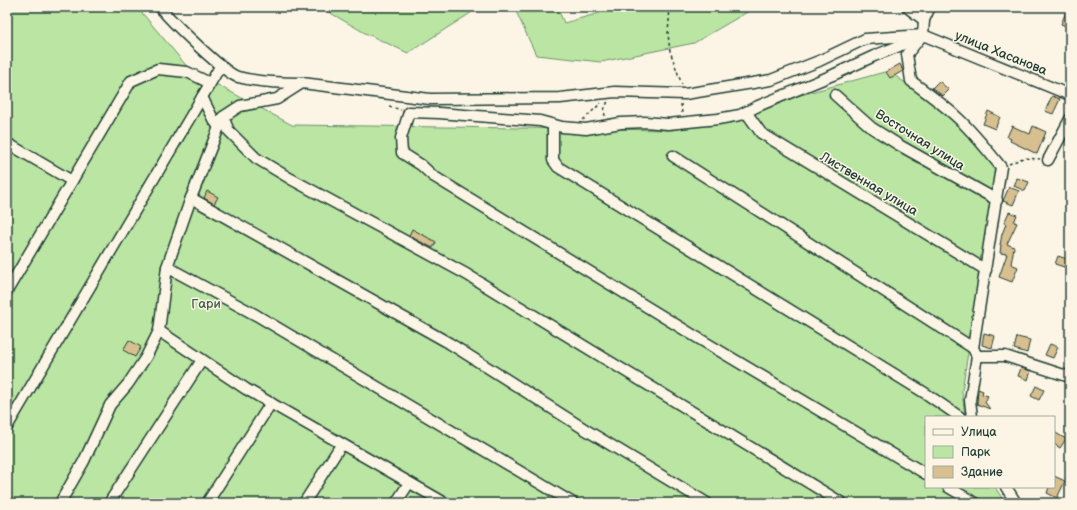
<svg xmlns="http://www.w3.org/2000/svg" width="1077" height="510" font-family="'Balsamiq Sans',sans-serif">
  <rect width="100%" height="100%" fill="#fcf5e5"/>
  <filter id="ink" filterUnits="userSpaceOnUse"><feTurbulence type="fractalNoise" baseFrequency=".025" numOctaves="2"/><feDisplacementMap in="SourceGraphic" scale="8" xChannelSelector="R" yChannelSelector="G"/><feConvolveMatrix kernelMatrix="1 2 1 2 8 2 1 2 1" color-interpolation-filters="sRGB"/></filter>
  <g filter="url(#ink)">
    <!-- green -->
    <g fill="#bae5a2" stroke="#6c916b">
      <polygon points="7,7 137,7 190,70 292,125 673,130 888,71 954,116 997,169 962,391 965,417 926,417 926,487 995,487 1005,503 7,503"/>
      <polygon points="320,7 480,7 408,53 365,33"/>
      <polygon points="514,7 557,7 564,23 621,7 756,7 694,43 601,62 536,55"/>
    </g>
    <!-- building -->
    <g fill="#d8bf8f" stroke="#1f3d34">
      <polygon points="1068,7 1070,7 1070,28 1061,24"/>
      <polygon points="900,64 903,71 890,78 886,72"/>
      <polygon points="939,81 949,90 943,96 932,88"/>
      <polygon points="1052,96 1060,99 1053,114 1045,111"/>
      <polygon points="988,111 1000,117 995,129 983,124"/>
      <polygon points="1012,126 1030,134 1033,126 1046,132 1037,154 1010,141 1011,139 1007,137"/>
      <polygon points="1017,178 1029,182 1025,191 1014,186"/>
      <polygon points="1009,187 1019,191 1013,205 1003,201"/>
      <polygon points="207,191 218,197 214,204 204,198"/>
      <polygon points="1009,212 1017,215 1014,222 1017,223 1007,244 1014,247 1011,264 1018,267 1012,282 999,277 1007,254 1000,253 1001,245 1000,245 1002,234 1006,224 1004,223"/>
      <polygon points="412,229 436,242 433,248 409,236"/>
      <polygon points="1058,256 1070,260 1067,268 1055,264"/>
      <polygon points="984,333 995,336 992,348 982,345"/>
      <polygon points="1017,337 1030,340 1027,353 1014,349"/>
      <polygon points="129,340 141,347 135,357 123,350"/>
      <polygon points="1050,344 1058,347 1053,358 1045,355"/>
      <polygon points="1021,368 1031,371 1028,380 1018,376"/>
      <polygon points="1036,386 1044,390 1039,400 1031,396"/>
      <polygon points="978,389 983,391 982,394 988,396 985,402 990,409 977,404"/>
      <polygon points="1054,432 1066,439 1060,448 1054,444"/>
      <polygon points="1054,476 1065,481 1057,498 1047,493 1049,487 1054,487"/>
    </g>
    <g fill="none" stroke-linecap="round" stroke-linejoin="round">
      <!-- minor casing -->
      <g stroke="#1f3d34" stroke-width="13">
        <g id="minor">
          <path d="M 160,7 C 169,19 225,74 238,77 C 257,82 282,83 302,83 L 430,99 L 560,98 L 615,92 L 685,94 L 771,80 L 819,61 L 865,39 L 923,35 L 1070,95"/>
          <polyline points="907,7 924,20"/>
          <polyline points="923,35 899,46 874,56 833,75 758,106 740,115 718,119 668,124 645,122 621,123 586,129 562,127 540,121 439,113 409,112 401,138 402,153 421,165 433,176 693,335 926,474"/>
          <polyline points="923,35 924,20 930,7"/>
          <path d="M 920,38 L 907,54 L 911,81 C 929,94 947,107 962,122 C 976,136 989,152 1001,167 L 973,348 L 977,356 L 970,400 L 972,417"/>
          <polyline points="835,95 872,128 899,145 997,200"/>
          <polyline points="202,97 213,119 219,127"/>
          <polyline points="746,112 761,133 986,270"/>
          <polyline points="223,117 229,131 256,158 291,179 466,274 842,503"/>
          <polyline points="553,127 553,160 558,167 925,393 960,417"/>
          <polyline points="7,143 72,181"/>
          <polyline points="673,156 973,348"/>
          <polyline points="1048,160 1070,119"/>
          <polyline points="191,198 449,343 586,430 707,503"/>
          <polyline points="167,267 256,315 573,503"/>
          <polyline points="7,291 131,81 158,69 187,72 210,83"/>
          <polyline points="159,331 246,389 445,503"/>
          <polyline points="977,356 1005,356 1070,377"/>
          <polyline points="7,427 221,65"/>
          <polyline points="948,487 975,503"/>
          <polyline points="1006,487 1016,503"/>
          <polyline points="60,503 84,461 110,405 128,384 146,357 159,331 167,267 191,198 223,117 240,106 277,99 302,83"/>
          <polyline points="109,503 202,360"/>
          <polyline points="207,503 271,403"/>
          <polyline points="304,503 341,445"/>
          <polyline points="396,503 409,483"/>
        </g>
      </g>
      <!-- path -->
      <g stroke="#1f3d34" stroke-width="1.5" stroke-dasharray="3 3" stroke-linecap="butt">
        <polyline points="670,7 668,34 670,51 682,85"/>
        <polyline points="681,104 682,114"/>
        <polyline points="389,106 401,110"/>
        <polyline points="605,116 604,110 608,101"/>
        <polyline points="583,120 601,103"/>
        <polyline points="1009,164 1023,158 1040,159"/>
      </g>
      <!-- minor -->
      <use href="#minor" stroke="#fcf5e5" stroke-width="10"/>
    </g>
  </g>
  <g text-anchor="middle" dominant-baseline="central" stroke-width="3" stroke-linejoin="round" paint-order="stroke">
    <!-- street labels -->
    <g font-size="13" fill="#1f3d34" stroke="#fcf5e5">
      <text transform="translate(1001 53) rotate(22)">улица Хасанова</text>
      <text transform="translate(920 140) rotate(32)">Восточная улица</text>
      <text transform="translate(869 184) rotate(31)">Лиственная улица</text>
    </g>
    <!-- park labels -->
    <g font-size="13" fill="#3e5f4a" stroke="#fcf5e5">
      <text x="206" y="304">Гари</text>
    </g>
  </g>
  <!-- margin -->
  <rect width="1077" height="510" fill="none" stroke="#fcf5e5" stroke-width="24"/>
  <rect x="12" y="12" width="1053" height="486" fill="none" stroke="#1f3d34" stroke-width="1.5" filter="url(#ink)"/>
  <!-- legend -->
  <rect x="925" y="416" width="130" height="72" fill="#fcf5e5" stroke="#a4ab9e"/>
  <rect x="933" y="429" width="20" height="6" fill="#fcf5e5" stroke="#a4ab9e"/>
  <text x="961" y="436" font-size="12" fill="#1f3d34">Улица</text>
  <rect x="933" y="446" width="20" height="12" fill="#bae5a2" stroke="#a4ab9e"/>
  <text x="961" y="456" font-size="12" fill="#1f3d34">Парк</text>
  <rect x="933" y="466" width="20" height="12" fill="#d8bf8f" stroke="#a4ab9e"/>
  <text x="961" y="476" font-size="12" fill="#1f3d34">Здание</text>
</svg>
